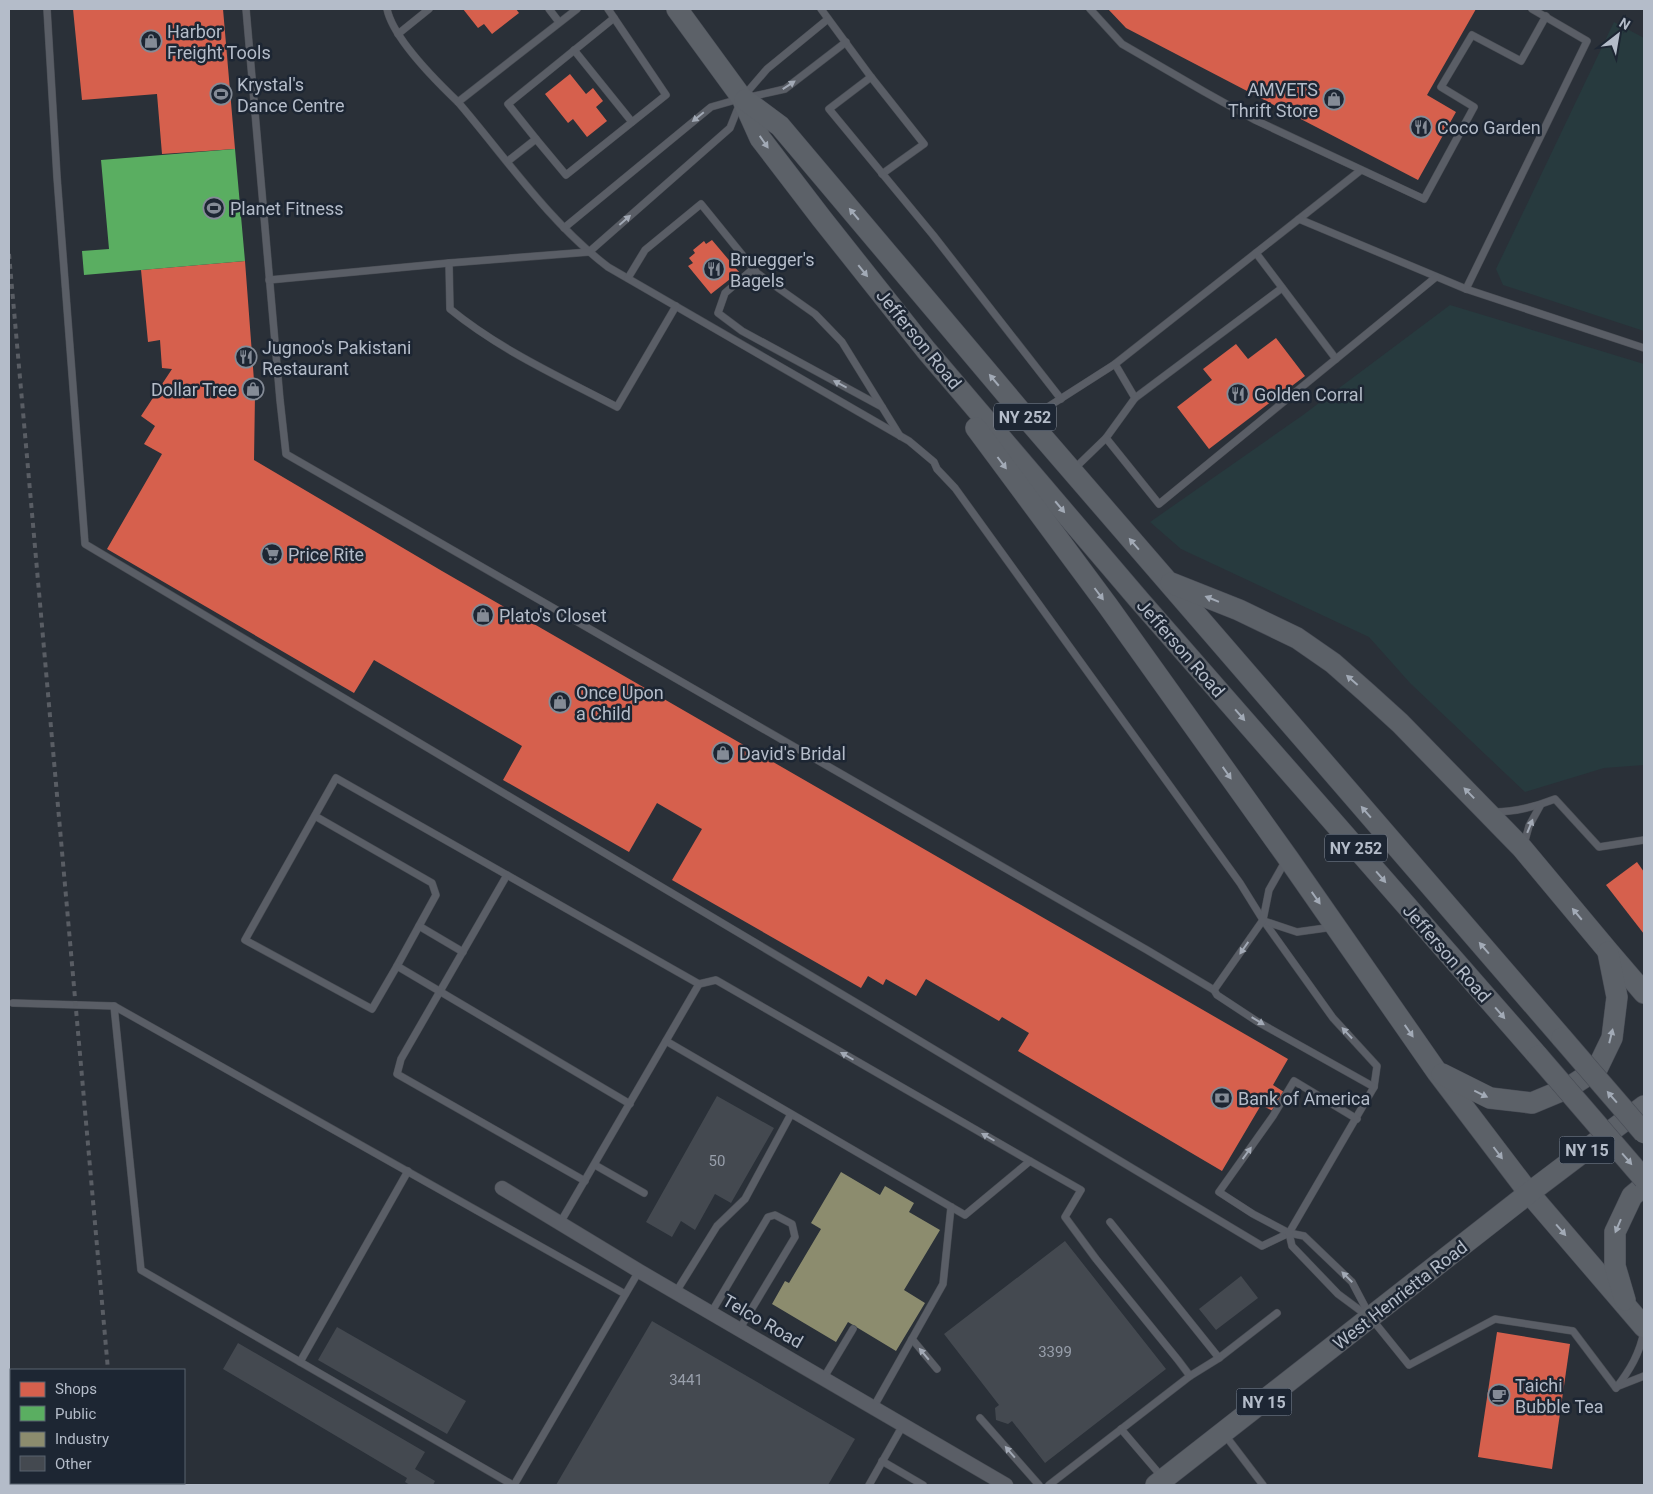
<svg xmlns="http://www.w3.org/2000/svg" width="1653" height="1494" font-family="Roboto,sans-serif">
  <rect width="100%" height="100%" fill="#2a3038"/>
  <!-- green -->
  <g fill="#273a3e">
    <polygon points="1614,22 1644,38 1644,331 1503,285 1496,269"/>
    <polygon points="1450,305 1644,364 1644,765 1604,768 1525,792 1410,683 1369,637 1181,549 1150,522 1303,415"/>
  </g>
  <!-- shops -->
  <g fill="#d6604d">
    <polygon points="73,9 223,9 235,149 162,154 157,94 82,100"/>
    <polygon points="463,9 516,9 519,13 492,34 484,24 478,28"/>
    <polygon points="1108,9 1476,9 1427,95 1456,112 1418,180 1126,28"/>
    <polygon points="570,74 586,94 593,88 603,101 596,107 607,121 587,137 573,119 568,123 545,94"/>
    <polygon points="712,240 739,272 711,294 688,266 693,263 689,258 695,253 693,250 704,241 706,244"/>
    <polygon points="245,261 255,394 254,460 442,571 1288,1059 1273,1085 1284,1092 1273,1111 1261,1105 1222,1171 1018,1051 1029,1033 1002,1017 999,1021 926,979 916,996 886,979 883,985 868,976 861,988 672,880 702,829 657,803 629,852 503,780 522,746 374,660 354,693 107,549 162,454 144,444 155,426 141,416 172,369 162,368 160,340 148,342 141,270"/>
    <polygon points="1276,338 1305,376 1209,449 1177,407 1212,380 1203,369 1236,344 1248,359"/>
    <polygon points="1637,862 1644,872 1644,934 1606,885"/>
    <polygon points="1497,1332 1570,1344 1552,1469 1478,1457"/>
  </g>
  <!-- public -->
  <polygon fill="#5aae61" points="235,149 245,261 84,275 82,251 109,249 101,160"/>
  <!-- industry -->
  <polygon fill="#8c8c6e" points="841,1172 880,1195 885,1186 914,1203 909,1212 940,1230 904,1290 925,1303 896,1351 848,1322 836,1342 772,1304 785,1281 789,1283 821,1229 811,1223"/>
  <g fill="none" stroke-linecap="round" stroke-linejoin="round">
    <!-- stream -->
    <g stroke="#384963" stroke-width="5">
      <polyline points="9,1380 11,1383"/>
      <polyline points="162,1483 165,1485"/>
    </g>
  </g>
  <!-- building -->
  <g fill="#444950">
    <polygon points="717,1096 774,1128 731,1203 715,1194 695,1230 681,1221 672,1237 646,1222"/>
    <polygon points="1065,1241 1166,1369 1045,1463 1012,1421 1008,1424 996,1420 995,1408 999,1405 944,1334"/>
    <polygon points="1241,1276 1258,1298 1216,1330 1199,1309"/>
    <polygon points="652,1321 855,1439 828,1485 556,1485"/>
    <polygon points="337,1327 466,1401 447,1434 318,1360"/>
    <polygon points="238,1343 425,1452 415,1469 435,1481 433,1485 410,1485 405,1482 407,1478 223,1369"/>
  </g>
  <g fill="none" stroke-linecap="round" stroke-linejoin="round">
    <!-- service casing -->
    <g stroke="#484c53" stroke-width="8">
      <g id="service">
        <path d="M 47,9 L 57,177 L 85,544 L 865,1008 L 1262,1246 L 1289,1233 L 1374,1087 L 1377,1066 L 1333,1018 L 1263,920 L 1240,883 L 955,488 L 937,469 L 934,462 L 909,441 L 608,267 C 549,222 506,158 458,102 C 436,81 393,38 387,9"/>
        <polyline points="246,9 280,400 286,454 1147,950 1214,990 1217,995 1258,1022 1374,1087"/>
        <polyline points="549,9 559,22"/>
        <polyline points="821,9 871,77 924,144 882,174"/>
        <polyline points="1090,9 1122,44 1203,91 1255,120 1424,199 1474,107 1441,87 1472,35 1521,61 1546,16"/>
        <polyline points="398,34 429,9"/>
        <polyline points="574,50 632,122"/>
        <polyline points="871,77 829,109 933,235 1061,399"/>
        <polyline points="750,97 785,89 846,42"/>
        <polyline points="458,102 577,9"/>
        <polyline points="536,139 508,104 614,18"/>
        <polyline points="508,161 536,139 566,175 666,95 608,9"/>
        <polyline points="1299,219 1361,170"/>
        <polyline points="564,228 711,107 739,99"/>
        <polyline points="1256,253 1336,359"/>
        <path d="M 449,263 L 450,309 C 500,350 560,377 617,407 L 676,306"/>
        <polyline points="753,269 725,293 718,313 742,331 882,407"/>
        <polyline points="628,278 645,250 701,204 757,273 815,314 842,342 900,436"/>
        <polyline points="269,280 449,263 589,252 730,128 742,98 767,69 828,19"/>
        <polyline points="1466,289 1587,41 1532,9"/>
        <polyline points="1115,364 1135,398 1282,288"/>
        <polyline points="1029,419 1115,364 1299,219 1466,289 1644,348"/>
        <polyline points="1106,438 1135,398"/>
        <polyline points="1074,469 1106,438 1159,504 1436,277"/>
        <path d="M 1493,812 C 1515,812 1535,807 1555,799 L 1599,847 L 1644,840"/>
        <polyline points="315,816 432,883 436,895 397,966"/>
        <polyline points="1524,844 1529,826 1540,806"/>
        <polyline points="507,875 401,1059 397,1074 585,1181"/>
        <polyline points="1264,921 1297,932 1333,927"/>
        <polyline points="419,926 463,952"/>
        <polyline points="699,984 716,980 1030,1161"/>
        <polyline points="1214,990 1263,920 1269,890 1286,860"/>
        <polyline points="13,1003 114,1006"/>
        <polyline points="666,1041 965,1215 1030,1161 1081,1190 1065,1217 1096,1259 1178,1360 1190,1376 1049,1485"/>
        <polyline points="1357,1119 1294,1081 1273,1116 1219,1192 1253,1214 1289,1233 1304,1236 1352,1282 1371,1318 1409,1365 1495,1319 1573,1331 1616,1388"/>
        <polyline points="595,1165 644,1193"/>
        <polyline points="1110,1222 1219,1358 1277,1313"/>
        <polyline points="560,1223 699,984 336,778 245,940 372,1009 397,966 630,1104"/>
        <polyline points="1289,1233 1292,1246 1338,1294 1369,1317"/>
        <polyline points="676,1292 717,1226 745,1199 791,1114"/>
        <polyline points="711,1313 768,1217 775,1215 792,1224 795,1237 739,1330"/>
        <polyline points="912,1339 937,1369"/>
        <polyline points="300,1362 408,1171"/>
        <polyline points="1190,1376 1219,1358"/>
        <polyline points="823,1379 853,1329"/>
        <polyline points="1616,1387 1644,1376"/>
        <path d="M 1616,1388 C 1630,1370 1640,1353 1644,1331"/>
        <polyline points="873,1408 943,1284 951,1207"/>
        <polyline points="980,1418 1039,1485"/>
        <polyline points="1121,1429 1162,1477"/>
        <polyline points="1225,1435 1263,1485"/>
        <polyline points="882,1461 923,1485"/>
        <polyline points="513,1485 141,1270 114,1006 625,1294"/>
        <polyline points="514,1485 639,1271"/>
        <polyline points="869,1485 903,1425"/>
      </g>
    </g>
    <!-- minor casing -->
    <g stroke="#484c53" stroke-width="15">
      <polyline id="minor" points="502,1188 639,1271 1006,1485"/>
    </g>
    <!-- primary casing -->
    <g stroke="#484c55" stroke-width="22">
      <g id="primary">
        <polyline points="677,9 742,98 760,138 822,219 926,350 1140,601 1538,1056"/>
        <polyline points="745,100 780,126 1028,420 1562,1038"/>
        <polyline points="976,428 1108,606 1288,858 1437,1072 1529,1193 1644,1327"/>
        <polyline points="1171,583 1239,610 1297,638 1333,663 1367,693 1400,723 1522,848 1608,951 1644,993"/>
        <polyline points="1442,1074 1490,1098 1532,1103 1568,1088 1597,1069 1612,1038 1617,997 1608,952"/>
        <polyline points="1625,1300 1615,1266 1615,1232 1632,1196 1644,1186"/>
        <polyline points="1156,1485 1529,1193 1644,1106"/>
      </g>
    </g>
    <!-- service -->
    <use href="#service" stroke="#5a5e66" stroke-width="7"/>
    <!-- minor -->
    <use href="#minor" stroke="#5a5e66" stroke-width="14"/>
    <!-- primary -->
    <use href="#primary" stroke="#5c6168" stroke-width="21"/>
    <!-- rail -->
    <g stroke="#595d64" stroke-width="4" stroke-dasharray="5 5" stroke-linecap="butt">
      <polyline points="9,254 108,1370"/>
      <polyline points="117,1483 117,1485"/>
    </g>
    <!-- primary-bridge casing -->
    <g stroke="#484c55" stroke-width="22" stroke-linecap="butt">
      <g id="primary-bridge">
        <polyline points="1562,1038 1644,1133"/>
        <polyline points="1538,1056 1644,1179"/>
      </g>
    </g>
    <!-- primary-bridge -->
    <use href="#primary-bridge" stroke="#5c6168" stroke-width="21"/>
  </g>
  <!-- one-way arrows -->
  <defs><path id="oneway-solid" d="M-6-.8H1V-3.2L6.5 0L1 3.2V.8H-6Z" transform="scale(1.25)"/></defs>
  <g fill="#a2a9b5">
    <use href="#oneway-solid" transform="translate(789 85) rotate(-33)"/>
    <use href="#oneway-solid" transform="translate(698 117) rotate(141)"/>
    <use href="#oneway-solid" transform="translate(625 220) rotate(-41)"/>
    <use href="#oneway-solid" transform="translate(840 384) rotate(-152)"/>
    <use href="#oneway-solid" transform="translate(1530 826) rotate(-68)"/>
    <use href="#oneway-solid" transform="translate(1244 948) rotate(125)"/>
    <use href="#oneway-solid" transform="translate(1258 1021) rotate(31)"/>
    <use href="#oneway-solid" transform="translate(1347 1033) rotate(-133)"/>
    <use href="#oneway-solid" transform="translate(847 1056) rotate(-150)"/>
    <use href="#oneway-solid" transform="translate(988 1137) rotate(-150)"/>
    <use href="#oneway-solid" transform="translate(1247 1153) rotate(-54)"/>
    <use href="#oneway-solid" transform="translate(1347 1277) rotate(-135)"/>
    <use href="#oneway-solid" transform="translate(924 1354) rotate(-130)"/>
    <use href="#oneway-solid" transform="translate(1010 1452) rotate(-131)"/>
  </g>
  <g fill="#a2aab6">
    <use href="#oneway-solid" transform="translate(764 142) rotate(55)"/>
    <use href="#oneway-solid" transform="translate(854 214) rotate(-130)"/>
    <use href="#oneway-solid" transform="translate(863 271) rotate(51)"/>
    <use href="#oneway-solid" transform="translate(994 380) rotate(-130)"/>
    <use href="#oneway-solid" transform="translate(1002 463) rotate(53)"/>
    <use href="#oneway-solid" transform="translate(1060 507) rotate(50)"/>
    <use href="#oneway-solid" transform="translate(1134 544) rotate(-131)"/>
    <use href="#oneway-solid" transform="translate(1099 594) rotate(53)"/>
    <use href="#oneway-solid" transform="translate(1212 599) rotate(-158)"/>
    <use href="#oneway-solid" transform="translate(1352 680) rotate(-139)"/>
    <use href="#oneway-solid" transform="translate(1240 715) rotate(49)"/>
    <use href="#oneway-solid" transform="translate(1227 773) rotate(55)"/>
    <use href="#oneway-solid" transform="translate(1469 793) rotate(-134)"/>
    <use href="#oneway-solid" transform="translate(1366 812) rotate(-131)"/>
    <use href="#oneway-solid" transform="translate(1381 877) rotate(49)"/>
    <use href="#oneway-solid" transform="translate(1316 898) rotate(55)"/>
    <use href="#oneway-solid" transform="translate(1577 914) rotate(-130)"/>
    <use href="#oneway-solid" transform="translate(1484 948) rotate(-131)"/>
    <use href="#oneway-solid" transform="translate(1500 1013) rotate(49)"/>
    <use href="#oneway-solid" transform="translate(1409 1031) rotate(55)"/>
    <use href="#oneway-solid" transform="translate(1611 1036) rotate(-76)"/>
    <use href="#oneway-solid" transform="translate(1481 1094) rotate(26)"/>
    <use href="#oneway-solid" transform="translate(1612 1097) rotate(-131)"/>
    <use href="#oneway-solid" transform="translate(1498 1153) rotate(53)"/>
    <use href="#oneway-solid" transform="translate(1627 1159) rotate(49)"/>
    <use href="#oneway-solid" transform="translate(1618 1226) rotate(113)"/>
    <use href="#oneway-solid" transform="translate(1561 1230) rotate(49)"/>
  </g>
  <!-- icons -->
  <defs>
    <g id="shop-ring" transform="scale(1.125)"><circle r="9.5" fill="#1d2633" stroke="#848b96" stroke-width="1.5"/><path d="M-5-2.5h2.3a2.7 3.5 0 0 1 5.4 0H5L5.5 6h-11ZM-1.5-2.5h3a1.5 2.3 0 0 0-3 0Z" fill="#848b96"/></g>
    <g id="stadium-ring" transform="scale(1.125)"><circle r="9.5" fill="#1d2633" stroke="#848b96" stroke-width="1.5"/><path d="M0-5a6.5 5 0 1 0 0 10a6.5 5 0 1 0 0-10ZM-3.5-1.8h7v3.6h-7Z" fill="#848b96"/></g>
    <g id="restaurant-ring" transform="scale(1.125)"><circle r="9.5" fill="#1d2633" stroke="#848b96" stroke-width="1.5"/><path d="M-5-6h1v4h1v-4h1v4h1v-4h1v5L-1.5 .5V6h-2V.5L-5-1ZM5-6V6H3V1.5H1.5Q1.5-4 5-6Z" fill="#848b96"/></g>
    <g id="supermarket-ring" transform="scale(1.125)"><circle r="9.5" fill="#1d2633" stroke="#848b96" stroke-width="1.5"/><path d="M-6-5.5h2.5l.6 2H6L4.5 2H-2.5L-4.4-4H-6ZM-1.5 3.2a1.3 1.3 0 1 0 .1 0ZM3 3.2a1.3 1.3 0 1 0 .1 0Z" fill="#848b96"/></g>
    <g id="bank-ring" transform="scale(1.125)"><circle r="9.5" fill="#1d2633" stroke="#848b96" stroke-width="1.5"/><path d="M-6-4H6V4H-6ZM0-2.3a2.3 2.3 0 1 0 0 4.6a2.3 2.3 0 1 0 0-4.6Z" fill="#848b96"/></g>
    <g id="cafe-ring" transform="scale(1.125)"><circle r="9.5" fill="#1d2633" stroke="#848b96" stroke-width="1.5"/><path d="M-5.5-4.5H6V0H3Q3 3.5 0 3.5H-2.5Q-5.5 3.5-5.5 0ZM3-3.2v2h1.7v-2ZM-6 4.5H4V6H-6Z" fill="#848b96"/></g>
  </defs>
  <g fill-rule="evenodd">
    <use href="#shop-ring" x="151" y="41"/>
    <use href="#stadium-ring" x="221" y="94"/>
    <use href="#shop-ring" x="1334" y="99"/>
    <use href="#restaurant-ring" x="1421" y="127"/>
    <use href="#stadium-ring" x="214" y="208"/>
    <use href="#restaurant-ring" x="714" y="269"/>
    <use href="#restaurant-ring" x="246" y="357"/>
    <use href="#shop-ring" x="253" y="389"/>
    <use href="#restaurant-ring" x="1238" y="394"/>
    <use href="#supermarket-ring" x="272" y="554"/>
    <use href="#shop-ring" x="483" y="615"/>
    <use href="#shop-ring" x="560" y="702"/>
    <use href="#shop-ring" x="723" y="753"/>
    <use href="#bank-ring" x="1222" y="1098"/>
    <use href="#cafe-ring" x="1499" y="1395"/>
  </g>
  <g text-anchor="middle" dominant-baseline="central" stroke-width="5" stroke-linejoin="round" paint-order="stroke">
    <!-- number labels -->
    <g font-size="15" fill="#989fab">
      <text x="717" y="1161">50</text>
      <text x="1055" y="1352">3399</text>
      <text x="686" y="1380">3441</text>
    </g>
    <!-- shield labels -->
    <g fill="#1d2633" stroke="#878f9c" stroke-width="1">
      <rect x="994" y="403.5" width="62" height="27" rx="4"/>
      <rect x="1325" y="834.5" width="62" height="27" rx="4"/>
      <rect x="1559.5" y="1136.5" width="55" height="27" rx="4"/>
      <rect x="1236.5" y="1388.5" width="55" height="27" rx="4"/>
    </g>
    <g font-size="16" font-weight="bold" fill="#b4bcc9">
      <text x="1025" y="417">NY 252</text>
      <text x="1356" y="848">NY 252</text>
      <text x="1587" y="1150">NY 15</text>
      <text x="1264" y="1402">NY 15</text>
    </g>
    <!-- poi labels -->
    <g font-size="18" fill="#b4bcc9" stroke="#1d2633" text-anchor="start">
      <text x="167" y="31">Harbor<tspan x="167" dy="21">Freight Tools</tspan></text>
      <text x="237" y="84">Krystal's<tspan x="237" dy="21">Dance Centre</tspan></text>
      <text x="1318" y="89" text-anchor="end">AMVETS<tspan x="1318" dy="21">Thrift Store</tspan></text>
      <text x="1437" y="127">Coco Garden</text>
      <text x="230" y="208">Planet Fitness</text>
      <text x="730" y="259">Bruegger's<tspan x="730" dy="21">Bagels</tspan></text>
      <text x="262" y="347">Jugnoo's Pakistani<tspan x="262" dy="21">Restaurant</tspan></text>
      <text x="237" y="389" text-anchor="end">Dollar Tree</text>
      <text x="1254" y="394">Golden Corral</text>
      <text x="288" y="554">Price Rite</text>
      <text x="499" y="615">Plato's Closet</text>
      <text x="576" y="692">Once Upon<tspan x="576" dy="21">a Child</tspan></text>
      <text x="739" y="753">David's Bridal</text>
      <text x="1238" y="1098">Bank of America</text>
      <text x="1515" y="1385">Taichi<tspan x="1515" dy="21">Bubble Tea</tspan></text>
    </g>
    <!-- street labels -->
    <g font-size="18" fill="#b4bcc9" stroke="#1d2633">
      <text transform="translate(919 339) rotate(51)">Jefferson Road</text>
      <text transform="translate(1181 648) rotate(49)">Jefferson Road</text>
      <text transform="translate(1447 953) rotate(49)">Jefferson Road</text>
      <text transform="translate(1400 1295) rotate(-38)">West Henrietta Road</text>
      <text transform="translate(763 1321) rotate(30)">Telco Road</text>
    </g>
  </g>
  <!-- border -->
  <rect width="1653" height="1494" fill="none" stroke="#b4bcc9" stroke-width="20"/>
  <!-- legend -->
  <rect x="10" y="1369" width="175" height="115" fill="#1d2633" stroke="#59626f"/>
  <rect x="20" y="1382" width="25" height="15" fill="#d6604d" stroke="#59626f"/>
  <text x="55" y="1394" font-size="15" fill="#b4bcc9">Shops</text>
  <rect x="20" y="1406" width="25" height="15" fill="#5aae61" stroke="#59626f"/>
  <text x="55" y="1419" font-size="15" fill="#b4bcc9">Public</text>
  <rect x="20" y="1432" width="25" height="15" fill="#8c8c6e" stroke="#59626f"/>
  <text x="55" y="1444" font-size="15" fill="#b4bcc9">Industry</text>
  <rect x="20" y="1456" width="25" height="15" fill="#444950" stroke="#59626f"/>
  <text x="55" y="1469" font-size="15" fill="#b4bcc9">Other</text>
  <!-- north arrow -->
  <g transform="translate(1618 35) rotate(31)" stroke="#1d2633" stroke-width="4" paint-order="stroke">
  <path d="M0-4L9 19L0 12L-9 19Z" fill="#b4bcc9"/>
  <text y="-8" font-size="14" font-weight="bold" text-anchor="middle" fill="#b4bcc9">N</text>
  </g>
</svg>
